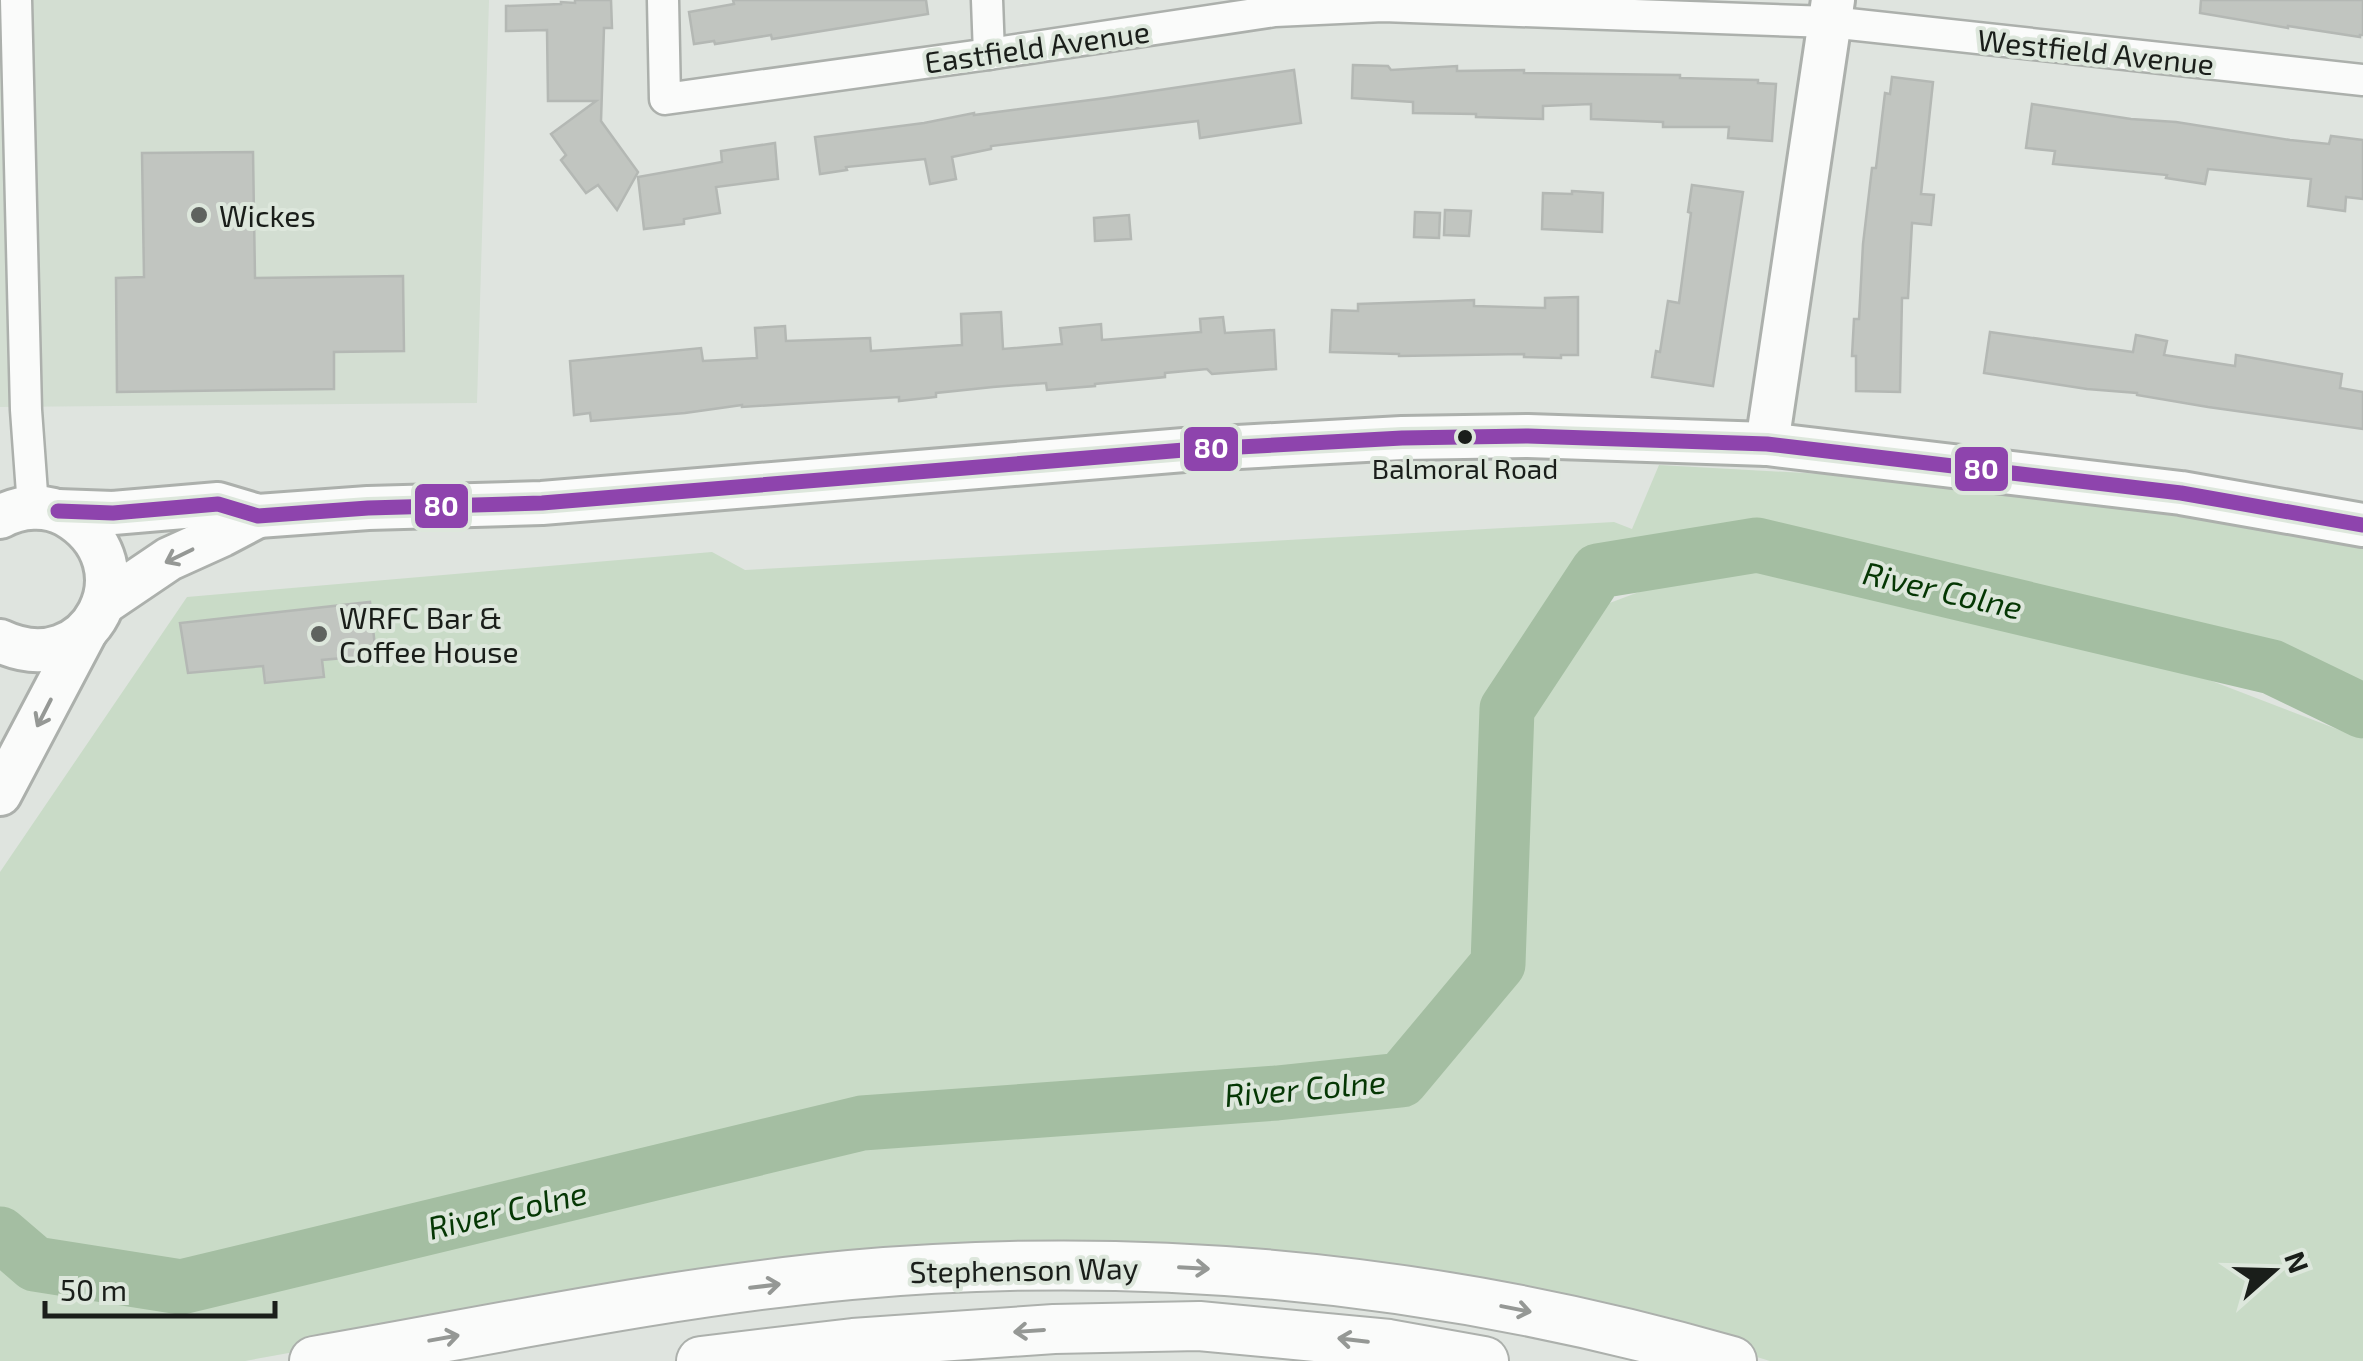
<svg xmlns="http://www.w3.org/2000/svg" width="2363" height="1361" font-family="'Exo 2',sans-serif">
  <rect width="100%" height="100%" fill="#dfe4df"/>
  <!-- built -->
  <polygon fill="#d3ded2" points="0,0 489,0 477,403 0,407"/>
  <!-- green -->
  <polygon fill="#c9dbc7" points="1659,465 1932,480 2155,509 2363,544 2363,704 2271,660 1836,559 1759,538 1615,563 1591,610 1716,563 1909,589 2118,645 2363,739 2363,1361 1770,1361 1598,1309 1366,1264 1189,1244 970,1248 715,1276 245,1361 0,1361 0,872 187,597 712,552 745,570 1614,522 1632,529"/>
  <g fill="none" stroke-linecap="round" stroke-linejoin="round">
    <!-- river -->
    <polyline stroke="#a4bea2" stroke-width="55" points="0,1234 35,1264 181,1287 862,1123 1277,1093 1401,1080 1498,964 1507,709 1598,571 1757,545 2272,667 2363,711"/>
  </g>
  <!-- building -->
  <g fill="#c1c5c0" stroke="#b4b8b4" stroke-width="2.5">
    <polygon points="575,0 611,0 612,28 604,28 601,121 638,172 617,210 598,185 586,193 561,160 566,155 551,134 596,101 548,101 547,30 506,31 506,6 561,4 561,2 575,3"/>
    <polygon points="733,0 926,0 928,14 772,39 771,35 715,44 714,41 694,44 689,12 734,4"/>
    <polygon points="2201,0 2363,0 2363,35 2360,35 2360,37 2288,26 2288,28 2200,13"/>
    <polygon points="1353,65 1388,66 1391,70 1457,66 1457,71 1524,70 1524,73 1680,75 1680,78 1758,80 1758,83 1776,84 1772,141 1728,138 1729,127 1663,127 1663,122 1591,119 1591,104 1543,106 1543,119 1476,117 1476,114 1413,113 1413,102 1352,98"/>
    <polygon points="1294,70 1301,123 1200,138 1198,121 991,146 991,149 952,157 956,179 930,184 925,159 846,167 847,170 820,174 815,137 924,123 974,113 974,115 1106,98"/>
    <polygon points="1892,77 1933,82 1921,194 1934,195 1931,225 1912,223 1908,298 1902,298 1900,392 1856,391 1856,356 1852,356 1854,319 1859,319 1863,244 1872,168 1876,168 1885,93 1890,94"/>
    <polygon points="2032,104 2131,119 2176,122 2290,140 2329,144 2331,136 2363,140 2363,199 2346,197 2345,211 2308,206 2311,179 2208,169 2205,184 2166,178 2167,175 2053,164 2055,151 2026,148"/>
    <polygon points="775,143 778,179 716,187 720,213 684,219 684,224 644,229 638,177 722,162 721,151"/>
    <polygon points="253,152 255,278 403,276 404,351 334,352 334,389 117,392 116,278 144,277 142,153"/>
    <polygon points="1692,185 1743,192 1713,386 1652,377 1656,351 1660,352 1668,301 1679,303 1691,213 1688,212"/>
    <polygon points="1572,191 1603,193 1602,232 1542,229 1543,193 1572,194"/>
    <polygon points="1445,210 1471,211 1469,236 1444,235"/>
    <polygon points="1415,212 1440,213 1439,238 1414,237"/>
    <polygon points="1129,215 1131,239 1095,241 1094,218"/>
    <polygon points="1578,297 1578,355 1561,355 1561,358 1524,357 1524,354 1399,356 1399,354 1330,352 1332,310 1358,311 1358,304 1474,300 1474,306 1545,308 1545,298"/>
    <polygon points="1001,312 1003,349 1062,344 1060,328 1101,324 1102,340 1201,332 1200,319 1223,317 1225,333 1274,330 1276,369 1212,374 1207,369 1165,373 1165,377 1095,384 1095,386 1047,390 1046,383 993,387 936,393 936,397 899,401 899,397 742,407 742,405 685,413 591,421 590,413 574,415 570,361 701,348 703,361 757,358 755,328 785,326 786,341 870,338 871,351 962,345 961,314"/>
    <polygon points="1990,332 2133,352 2136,335 2167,341 2164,355 2235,366 2236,355 2342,374 2340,388 2363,392 2363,429 2208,407 2137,395 2137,393 2087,389 1984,373"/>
    <polygon points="370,602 376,655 322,660 324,677 265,683 263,666 188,673 180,623"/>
  </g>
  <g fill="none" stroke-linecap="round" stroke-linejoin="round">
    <!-- street casing -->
    <g stroke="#acb0ac" stroke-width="35">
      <g id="street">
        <polyline points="16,0 26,410 33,507"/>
        <polyline points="663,0 665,99 989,54 1275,11 1383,6 1830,22 2363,80"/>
        <polyline points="987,0 989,54"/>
      </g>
    </g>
    <!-- secondary casing -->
    <g stroke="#acb0ac" stroke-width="48">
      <g id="secondary">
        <polyline points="1767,444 1833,0"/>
        <polyline points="58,511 113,513 218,504 258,516 368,508 542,503 1184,450 1402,438 1528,436 1767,444 2181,493 2363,525"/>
        <path d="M 0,517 C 20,506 46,504 66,515 C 151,564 91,684 0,641"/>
        <polyline points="104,603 169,559 222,535 258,516"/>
        <polyline points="0,794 86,631"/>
      </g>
    </g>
    <!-- primary casing -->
    <g stroke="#acb0ac" stroke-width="52">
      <g id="primary">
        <path d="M 314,1361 C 492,1330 670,1292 850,1275 C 1150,1248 1443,1278 1732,1361"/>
        <polyline points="701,1361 853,1343 1054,1329 1199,1326 1389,1344 1484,1361"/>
      </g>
    </g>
    <!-- street -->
    <use href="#street" stroke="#fafbfa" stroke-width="30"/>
    <!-- secondary -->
    <use href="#secondary" stroke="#fafbfa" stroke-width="42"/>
    <!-- primary -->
    <use href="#primary" stroke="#fafbfa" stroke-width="48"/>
    <!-- bus-1 casing -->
    <g stroke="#dde7dc" stroke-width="22">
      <polyline id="bus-1" points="58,511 113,513 218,504 258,516 368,508 542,503 1184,450 1402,438 1528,436 1767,444 2181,493 2363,525"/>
    </g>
    <!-- bus-1 -->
    <use href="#bus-1" stroke="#8e44ad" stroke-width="15"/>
  </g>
  <!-- one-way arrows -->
  <defs><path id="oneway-shaft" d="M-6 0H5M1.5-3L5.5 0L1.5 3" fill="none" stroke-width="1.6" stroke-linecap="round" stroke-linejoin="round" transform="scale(2.5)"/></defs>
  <g stroke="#959895">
    <use href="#oneway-shaft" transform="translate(179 556) rotate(154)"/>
    <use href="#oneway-shaft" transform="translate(44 713) rotate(117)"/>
    <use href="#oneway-shaft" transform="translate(1194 1268) rotate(3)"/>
    <use href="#oneway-shaft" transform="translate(765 1286) rotate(-7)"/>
    <use href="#oneway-shaft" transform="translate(1516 1309) rotate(11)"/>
    <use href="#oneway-shaft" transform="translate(1029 1331) rotate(176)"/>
    <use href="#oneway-shaft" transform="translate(444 1338) rotate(-10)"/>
    <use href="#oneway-shaft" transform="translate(1353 1340) rotate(-173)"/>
  </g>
  <!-- markers -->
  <g fill="#5f635f" stroke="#dde7dc" stroke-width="4">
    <circle cx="199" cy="215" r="10"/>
    <circle cx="319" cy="634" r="10"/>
  </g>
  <circle fill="#1a1e1a" stroke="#dde7dc" stroke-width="4" cx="1465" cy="437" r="9"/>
  <g text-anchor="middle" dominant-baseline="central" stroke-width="8" stroke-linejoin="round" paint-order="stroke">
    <!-- bus labels -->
    <g font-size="28" fill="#1a1e1a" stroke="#dde7dc">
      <text x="1465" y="468">Balmoral Road</text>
    </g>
    <!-- street labels -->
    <g font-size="30" fill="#1a1e1a" stroke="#dde7dc">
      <text transform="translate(1037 46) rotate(-8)">Eastfield Avenue</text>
      <text transform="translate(2096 51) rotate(6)">Westfield Avenue</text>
      <text transform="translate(1024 1269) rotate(-1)">Stephenson Way</text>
    </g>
    <!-- poi labels -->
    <g font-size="30" fill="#1a1e1a" stroke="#dde7dc" text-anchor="start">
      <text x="219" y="215">Wickes</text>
      <text x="339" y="617">WRFC Bar &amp;<tspan x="339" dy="34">Coffee House</tspan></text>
    </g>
    <!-- water labels -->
    <g font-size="32" font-style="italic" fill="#053704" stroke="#dde7dc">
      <text transform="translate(1943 589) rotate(13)">River Colne</text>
      <text transform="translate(1305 1087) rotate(-5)">River Colne</text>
      <text transform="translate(507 1209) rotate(-13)">River Colne</text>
    </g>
  </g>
  <g stroke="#dde7dc" stroke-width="4">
    <rect x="1182" y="425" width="58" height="48" rx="10" fill="#8e44ad"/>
    <rect x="1953" y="445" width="57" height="48" rx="10" fill="#8e44ad"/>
    <rect x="413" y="482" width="57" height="48" rx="10" fill="#8e44ad"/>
  </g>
  <g font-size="28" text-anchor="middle" font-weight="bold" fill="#fff">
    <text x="1211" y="458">80</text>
    <text x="1981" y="479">80</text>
    <text x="441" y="516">80</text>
  </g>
  <!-- north arrow -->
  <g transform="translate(2273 1271) rotate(70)" stroke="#dde7dc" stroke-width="8" paint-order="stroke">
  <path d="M0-8L18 38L0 25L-18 38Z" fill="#1a1e1a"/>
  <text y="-15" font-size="28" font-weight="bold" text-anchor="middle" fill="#1a1e1a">N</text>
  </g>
  <!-- scale -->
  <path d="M45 1301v15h230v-15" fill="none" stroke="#1a1e1a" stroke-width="5"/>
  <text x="60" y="1301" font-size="30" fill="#1a1e1a" stroke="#dde7dc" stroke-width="8" paint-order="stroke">50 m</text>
</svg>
